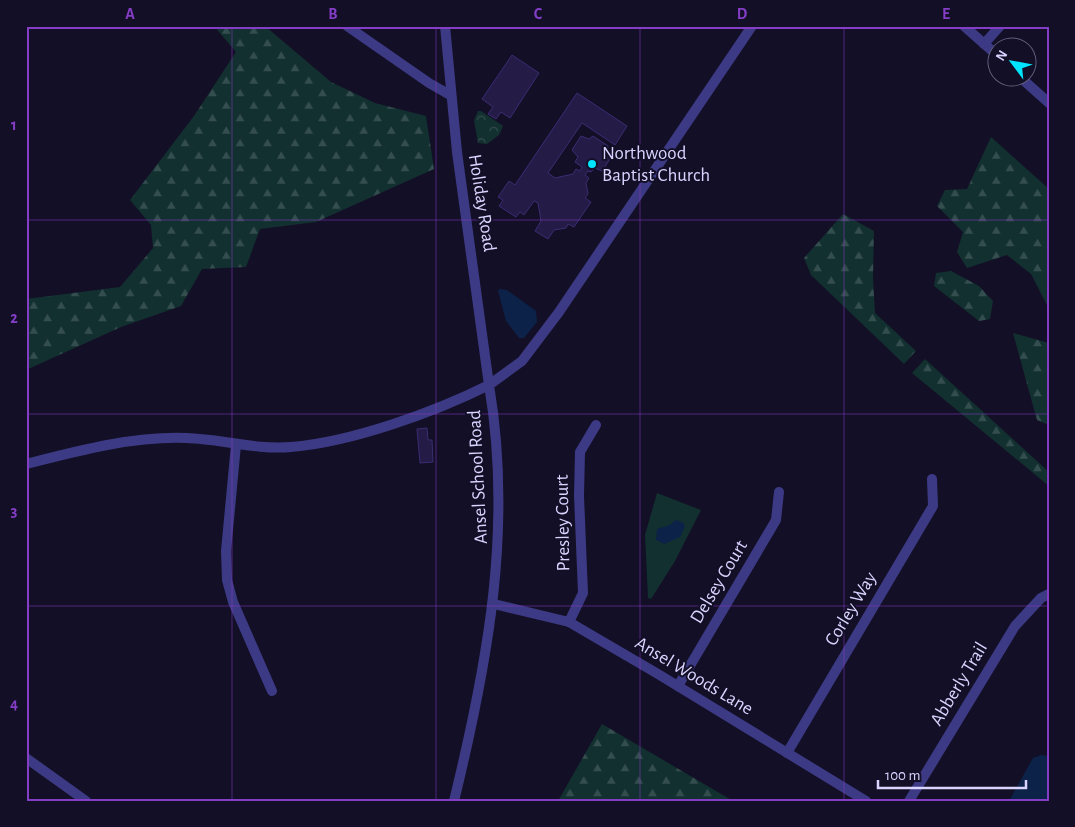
<svg xmlns="http://www.w3.org/2000/svg" width="1075" height="827" font-family="'Alegreya Sans',sans-serif">
  <defs>
    <pattern id="forest-firs" width="22" height="20" patternUnits="userSpaceOnUse" patternTransform="scale(1.25)"><rect width="22" height="20" fill="#12302f"/><path d="M5 1l3.5 6h-7zM16 11l3.5 6h-7z" fill="#344d4e"/></pattern>
    <pattern id="park-crowns" width="20" height="18" patternUnits="userSpaceOnUse" patternTransform="scale(1.25)"><rect width="20" height="18" fill="#12302f"/><path d="M2 6a3 3 0 1 1 6 0M12 15a3 3 0 1 1 6 0" fill="none" stroke="#344d4e"/></pattern>
  </defs>
  <rect width="100%" height="100%" fill="#130f26"/>
  <!-- forest -->
  <g fill="url(#forest-firs)">
    <polygon points="214,26 265,26 331,82 375,103 426,116 434,169 316,222 260,229 246,267 202,269 181,306 121,327 26,370 26,299 120,287 153,248 151,225 130,200 194,116 236,52"/>
    <polygon points="991,137 1049,189 1049,309 1031,274 1007,255 967,268 957,252 963,232 937,206 945,190 967,189"/>
    <polygon points="843,214 874,231 873,278 875,313 916,351 904,364 811,275 804,258"/>
    <polygon points="951,271 979,286 993,301 990,319 979,321 934,286 936,273"/>
    <polygon points="1013,333 1049,343 1049,425 1037,420"/>
    <polygon points="925,359 1049,472 1049,486 912,373"/>
    <polygon points="602,724 733,801 558,801"/>
  </g>
  <!-- park -->
  <polygon fill="url(#park-crowns)" points="478,111 481,111 503,126 499,135 487,144 478,143 474,120"/>
  <!-- pitch -->
  <polygon fill="#12302f" points="657,493 701,510 675,561 651,599 648,598 645,535"/>
  <!-- water -->
  <g fill="#0c2248">
    <polygon points="500,289 507,290 536,311 537,322 524,338 519,338 506,321 498,291"/>
    <polygon points="675,520 682,522 685,526 680,537 664,544 656,540 657,529 670,525"/>
    <polygon points="1041,755 1049,756 1049,801 1009,801 1033,758"/>
  </g>
  <!-- building -->
  <g fill="#241b47" stroke="#3b2d73">
    <polygon points="512,55 539,73 510,118 501,112 496,119 488,114 493,107 482,99"/>
    <polygon points="577,93 627,126 615,145 582,123 548,173 555,178 573,174 576,169 580,171 582,167 575,162 578,157 572,150 581,136 589,139 593,136 608,146 607,151 612,156 602,171 595,168 591,172 588,171 585,175 589,178 586,183 588,194 585,198 591,202 574,227 568,224 566,228 554,230 548,239 535,231 541,221 538,203 534,201 524,215 520,212 516,217 499,206 503,200 498,197 509,181 515,185"/>
    <polygon points="427,428 428,440 432,440 433,462 420,463 417,429"/>
  </g>
  <g fill="none" stroke-linecap="round" stroke-linejoin="round">
    <!-- minor -->
    <g stroke="#3d3a85" stroke-width="10">
      <polyline points="347,26 429,83 450,95"/>
      <polyline points="964,26 998,56"/>
      <polyline points="984,44 1000,26"/>
      <polyline points="1021,78 1049,103"/>
      <polyline points="236,445 226,551 227,580 233,602 272,691"/>
      <path d="M 26,464 C 77,451 133,436 186,438 C 222,439 255,450 291,447 C 352,442 435,412 489,385 L 457,152 L 445,26"/>
      <polyline points="494,604 569,622 658,674 866,801"/>
      <polyline points="569,622 583,593 579,496 580,452 596,425"/>
      <polyline points="678,686 776,520 779,492"/>
      <polyline points="787,753 933,506 932,479"/>
      <polyline points="26,758 86,801"/>
      <path d="M 454,801 C 488,662 513,527 489,385 L 522,361 L 559,312 L 752,26"/>
      <polyline points="909,801 1015,626 1041,598 1049,594"/>
    </g>
  </g>
  <!-- grid -->
  <path fill="none" stroke="#843dc5" stroke-width="1" stroke-opacity="0.55" d="M 232,26 L 232,801M 436,26 L 436,801M 640,26 L 640,801M 844,26 L 844,801M 26,220 L 1049,220M 26,414 L 1049,414M 26,606 L 1049,606"/>
  <!-- markers -->
  <circle fill="#00e5ff" stroke="#130f26" stroke-width="2" cx="592" cy="164" r="5"/>
  <g text-anchor="middle" dominant-baseline="central" stroke-width="4" stroke-linejoin="round" paint-order="stroke">
    <!-- poi labels -->
    <g font-size="19" fill="#d9d4ff" stroke="#130f26" text-anchor="start">
      <text x="602" y="153">Northwood<tspan x="602" dy="22">Baptist Church</tspan></text>
    </g>
    <!-- street labels -->
    <g font-size="19" fill="#d9d4ff" stroke="#130f26">
      <text transform="translate(482 203) rotate(81)">Holiday Road</text>
      <text transform="translate(478 477) rotate(-93)">Ansel School Road</text>
      <text transform="translate(563 523) rotate(-91)">Presley Court</text>
      <text transform="translate(719 582) rotate(-59)">Delsey Court</text>
      <text transform="translate(851 609) rotate(-59)">Corley Way</text>
      <text transform="translate(694 676) rotate(31)">Ansel Woods Lane</text>
      <text transform="translate(959 684) rotate(-59)">Abberly Trail</text>
    </g>
  </g>
  <!-- border -->
  <rect width="1075" height="827" fill="none" stroke="#130f26" stroke-width="55"/>
  <!-- north arrow -->
  <g transform="translate(1012 62) rotate(302)"><circle r="24" fill="#130f26" stroke="#625e7d"/>
  <path d="M0-4L9 19L0 12L-9 19Z" fill="#00e5ff"/>
  <text y="-8" font-size="14" font-weight="bold" text-anchor="middle" fill="#d9d4ff">N</text>
  </g>
  <!-- scale -->
  <path d="M878 780v8h148v-8" fill="none" stroke="#d9d4ff" stroke-width="2.5"/>
  <text x="885" y="780" font-size="15" fill="#d9d4ff" stroke="#130f26" stroke-width="4" paint-order="stroke">100 m</text>
  <rect x="28" y="28" width="1020" height="772" fill="none" stroke="#843dc5" stroke-width="2"/>
  <g font-size="16" text-anchor="middle" font-weight="bold" fill="#843dc5">
    <text x="130" y="19">A</text>
    <text x="333" y="19">B</text>
    <text x="538" y="19">C</text>
    <text x="742" y="19">D</text>
    <text x="946" y="19">E</text>
    <text x="14" y="130">1</text>
    <text x="14" y="323">2</text>
    <text x="14" y="516">3</text>
    <text x="14" y="709">4</text>
  </g>
</svg>
